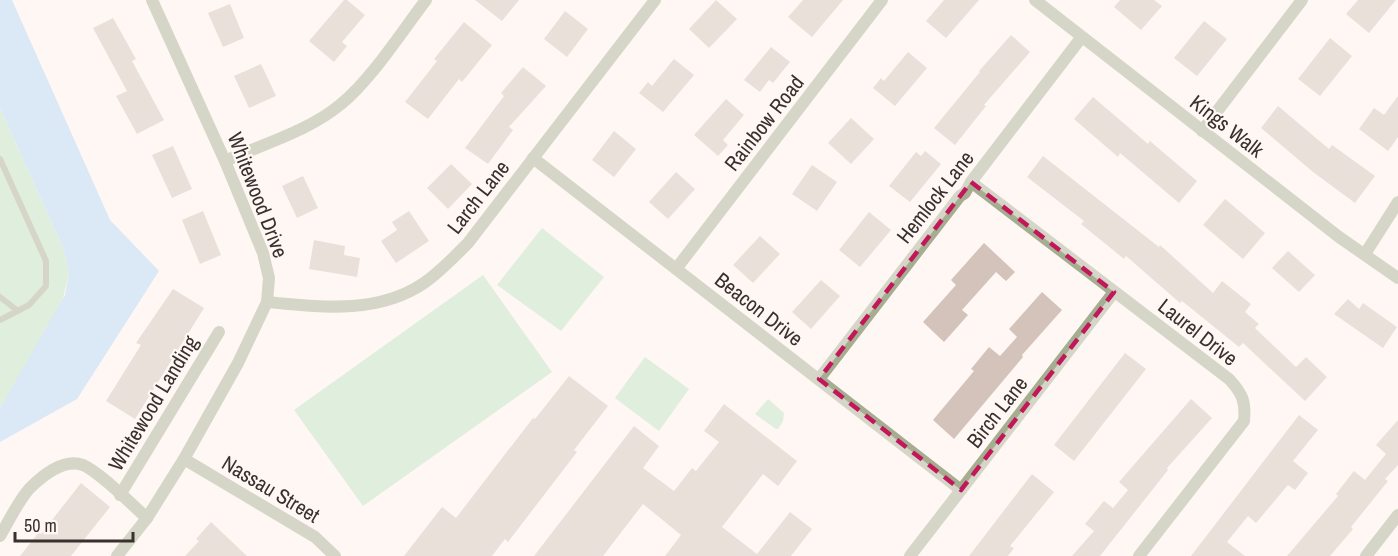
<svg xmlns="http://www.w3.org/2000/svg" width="1398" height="556" font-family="'Archivo Narrow',sans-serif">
  <rect width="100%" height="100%" fill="#fef7f4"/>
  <!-- green -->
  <g fill="#bde2c0">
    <polygon points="0,108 64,250 69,273 62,303 0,408"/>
    <polygon points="542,228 604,277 561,331 497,285"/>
    <polygon points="483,275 552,372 363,506 294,410"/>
    <polygon points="645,357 689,389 659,431 615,398"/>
    <polygon points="768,399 784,413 783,421 778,429 776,429 755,414"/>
  </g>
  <!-- water -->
  <polygon fill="#b1d6f5" points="0,0 12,0 110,220 159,271 77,399 0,442 0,408 65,295 69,273 64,250 0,108"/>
  <!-- building -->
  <g fill="#d3c3ba">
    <polygon points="344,0 347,0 365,15 342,42 347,46 334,62 309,41"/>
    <polygon points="475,0 519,0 502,21"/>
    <polygon points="716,0 737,19 709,48 689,29"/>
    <polygon points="803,0 843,0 812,37 788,17"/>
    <polygon points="944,0 979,0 946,38 926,21"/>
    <polygon points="1120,0 1154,0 1162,6 1141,30 1114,7"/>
    <polygon points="1358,0 1396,0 1369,33 1346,14"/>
    <polygon points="230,4 244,38 223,47 208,13"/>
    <polygon points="565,11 588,29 567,57 544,39"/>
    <polygon points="113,18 136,59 132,61 164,120 137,134 116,96 127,91 93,28"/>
    <polygon points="1204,21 1227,39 1197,76 1174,58"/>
    <polygon points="464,22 492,45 462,82 459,79 428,119 405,102 437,61 434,59"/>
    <polygon points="1011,35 1030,52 984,105 986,106 955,145 934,128 980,72 979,71"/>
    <polygon points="1330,38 1352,56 1320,96 1298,79"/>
    <polygon points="771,47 790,62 773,83 769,80 760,92 744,80"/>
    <polygon points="908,52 927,68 895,106 873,88 881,78 884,81"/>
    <polygon points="674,59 694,75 663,112 639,93 648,82 652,86"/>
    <polygon points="261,64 276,96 249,108 234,76"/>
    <polygon points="523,67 546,86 509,127 513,130 488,164 465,148 504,96 501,93"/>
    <polygon points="1398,96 1398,137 1388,151 1359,129 1374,108 1384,115"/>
    <polygon points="1093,97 1148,144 1150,141 1197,181 1179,203 1120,153 1118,157 1074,119"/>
    <polygon points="726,99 744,115 723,140 728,145 718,156 694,135"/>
    <polygon points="1278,106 1329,149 1332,145 1375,176 1355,203 1313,172 1261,128"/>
    <polygon points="851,118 874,139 851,164 828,143"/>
    <polygon points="614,131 636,149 614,177 592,160"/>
    <polygon points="173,146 192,189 172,198 152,155"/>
    <polygon points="925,151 941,164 910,202 889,186 916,152 921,156"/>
    <polygon points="1043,156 1159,247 1160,245 1213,293 1222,281 1251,304 1245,312 1259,324 1255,328 1296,367 1306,357 1327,377 1305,401 1243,343 1239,347 1182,301 1180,303 1126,256 1124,259 1081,224 1084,221 1027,177"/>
    <polygon points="451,164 472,184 448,209 427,188"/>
    <polygon points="812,165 837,182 817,211 792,194"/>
    <polygon points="676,172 695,189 668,219 649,202"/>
    <polygon points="303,176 318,208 297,218 282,186"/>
    <polygon points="1225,199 1265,233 1243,259 1203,225"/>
    <polygon points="203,211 221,255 200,264 182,220"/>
    <polygon points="409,211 429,241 396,263 381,241 397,230 392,222"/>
    <polygon points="869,212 891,230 860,267 839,250"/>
    <polygon points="760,236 780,254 753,283 733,265"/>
    <polygon points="314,240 345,246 344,255 360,258 357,277 309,269"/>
    <polygon points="984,243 1015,272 1006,281 996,272 962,310 968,315 944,342 923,322 956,285 951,280"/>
    <polygon points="1288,251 1315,275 1299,292 1272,268"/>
    <polygon points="821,280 840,296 811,329 792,312"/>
    <polygon points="173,289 204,308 135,419 106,401 141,345 136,343"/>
    <polygon points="1042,292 1062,310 1022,355 1023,357 954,439 933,420 974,371 971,369 989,347 1000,356 1017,337 1009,329"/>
    <polygon points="1348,299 1359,309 1363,303 1397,327 1383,348 1334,314"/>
    <polygon points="1125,353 1146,369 1074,461 1054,445"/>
    <polygon points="569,376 608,406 574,450 577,452 508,542 505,539 492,556 404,556 442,507 456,518 533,418 535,419"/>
    <polygon points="1191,399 1212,418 1167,468 1168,470 1100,556 1072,556 1094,531 1085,524 1104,501 1113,508 1128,490 1119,482"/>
    <polygon points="724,404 797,461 778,486 763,474 722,527 757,554 790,512 812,529 791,556 665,556 681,535 643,504 603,556 534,556 634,426 659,446 643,468 674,491 692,468 696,471 719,442 704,431"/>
    <polygon points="1299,415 1318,430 1293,461 1308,473 1295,490 1288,485 1256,523 1248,516 1227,542 1245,556 1191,556"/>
    <polygon points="1398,420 1398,465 1385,479 1388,481 1351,527 1353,529 1330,556 1287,556 1338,496 1336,494 1354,471 1365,480 1386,454 1376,445"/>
    <polygon points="1032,474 1054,492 1010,546 1014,548 1008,556 969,556"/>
    <polygon points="81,483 110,507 71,556 20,556 39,532 41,534"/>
    <polygon points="211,522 247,556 185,556 199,541 196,539"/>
  </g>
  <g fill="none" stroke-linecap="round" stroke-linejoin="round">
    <!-- lane -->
    <g stroke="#a5ae90" stroke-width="6">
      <polyline points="0,159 46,261 46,286 29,305 0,320"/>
      <polyline points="0,297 18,311"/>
    </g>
    <!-- street -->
    <g stroke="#a5ae90" stroke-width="12">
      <polyline points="1035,0 1339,237 1398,278"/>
      <polyline points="1202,131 1302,0"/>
      <polyline points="533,158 961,490"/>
      <path d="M 225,161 C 263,144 309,131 341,104 C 371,80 402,31 426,0"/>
      <path d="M 971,182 L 1229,379 C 1242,393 1246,401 1244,421 L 1139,556"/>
      <polyline points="1365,254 1398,202"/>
      <polyline points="676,269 882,0"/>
      <path d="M 267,302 C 319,307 377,315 424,283 C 440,272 454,257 468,243 L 655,0"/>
      <polyline points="819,379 960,196 965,193 971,182 1081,38"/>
      <polyline points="184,459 315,537 335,556"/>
      <polyline points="120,495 219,332"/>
      <path d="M 0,536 C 9,521 18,501 30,488 C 42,476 64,458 83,465 C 101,473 131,504 147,518"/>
      <polyline points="117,556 147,518 184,459 238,363 267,302 269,278 263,253 225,161 152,0"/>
      <polyline points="910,556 1114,292"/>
      <polyline points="1366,556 1398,515"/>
    </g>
  </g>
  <!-- marked area -->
  <path d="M0 0H1398V556H0ZM 971,182 L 1114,292 L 961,490 L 819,379 Z" fill="#fef7f4" fill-opacity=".55" fill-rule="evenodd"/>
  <path fill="none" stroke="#c2185b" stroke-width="4.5" stroke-dasharray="12 8" stroke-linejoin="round" d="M 971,182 L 1114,292 L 961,490 L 819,379 Z"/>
  <g text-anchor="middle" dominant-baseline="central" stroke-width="4.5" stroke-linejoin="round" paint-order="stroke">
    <!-- street labels -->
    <g font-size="21" fill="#38312e" stroke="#fef7f4">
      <text transform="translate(764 123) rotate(-52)">Rainbow Road</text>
      <text transform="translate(1227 126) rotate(38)">Kings Walk</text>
      <text transform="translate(258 195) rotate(69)">Whitewood Drive</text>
      <text transform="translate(478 197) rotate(-52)">Larch Lane</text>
      <text transform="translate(935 197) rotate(-52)">Hemlock Lane</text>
      <text transform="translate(759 309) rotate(38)">Beacon Drive</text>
      <text transform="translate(1198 332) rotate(38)">Laurel Drive</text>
      <text transform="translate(153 403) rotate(-59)">Whitewood Landing</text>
      <text transform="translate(997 412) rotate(-52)">Birch Lane</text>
      <text transform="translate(271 489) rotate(31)">Nassau Street</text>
    </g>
  </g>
  <!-- scale -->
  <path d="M15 532v9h118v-9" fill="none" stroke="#38312e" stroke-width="3"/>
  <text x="24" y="532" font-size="18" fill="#38312e" stroke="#fef7f4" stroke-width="4.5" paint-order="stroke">50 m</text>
</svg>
